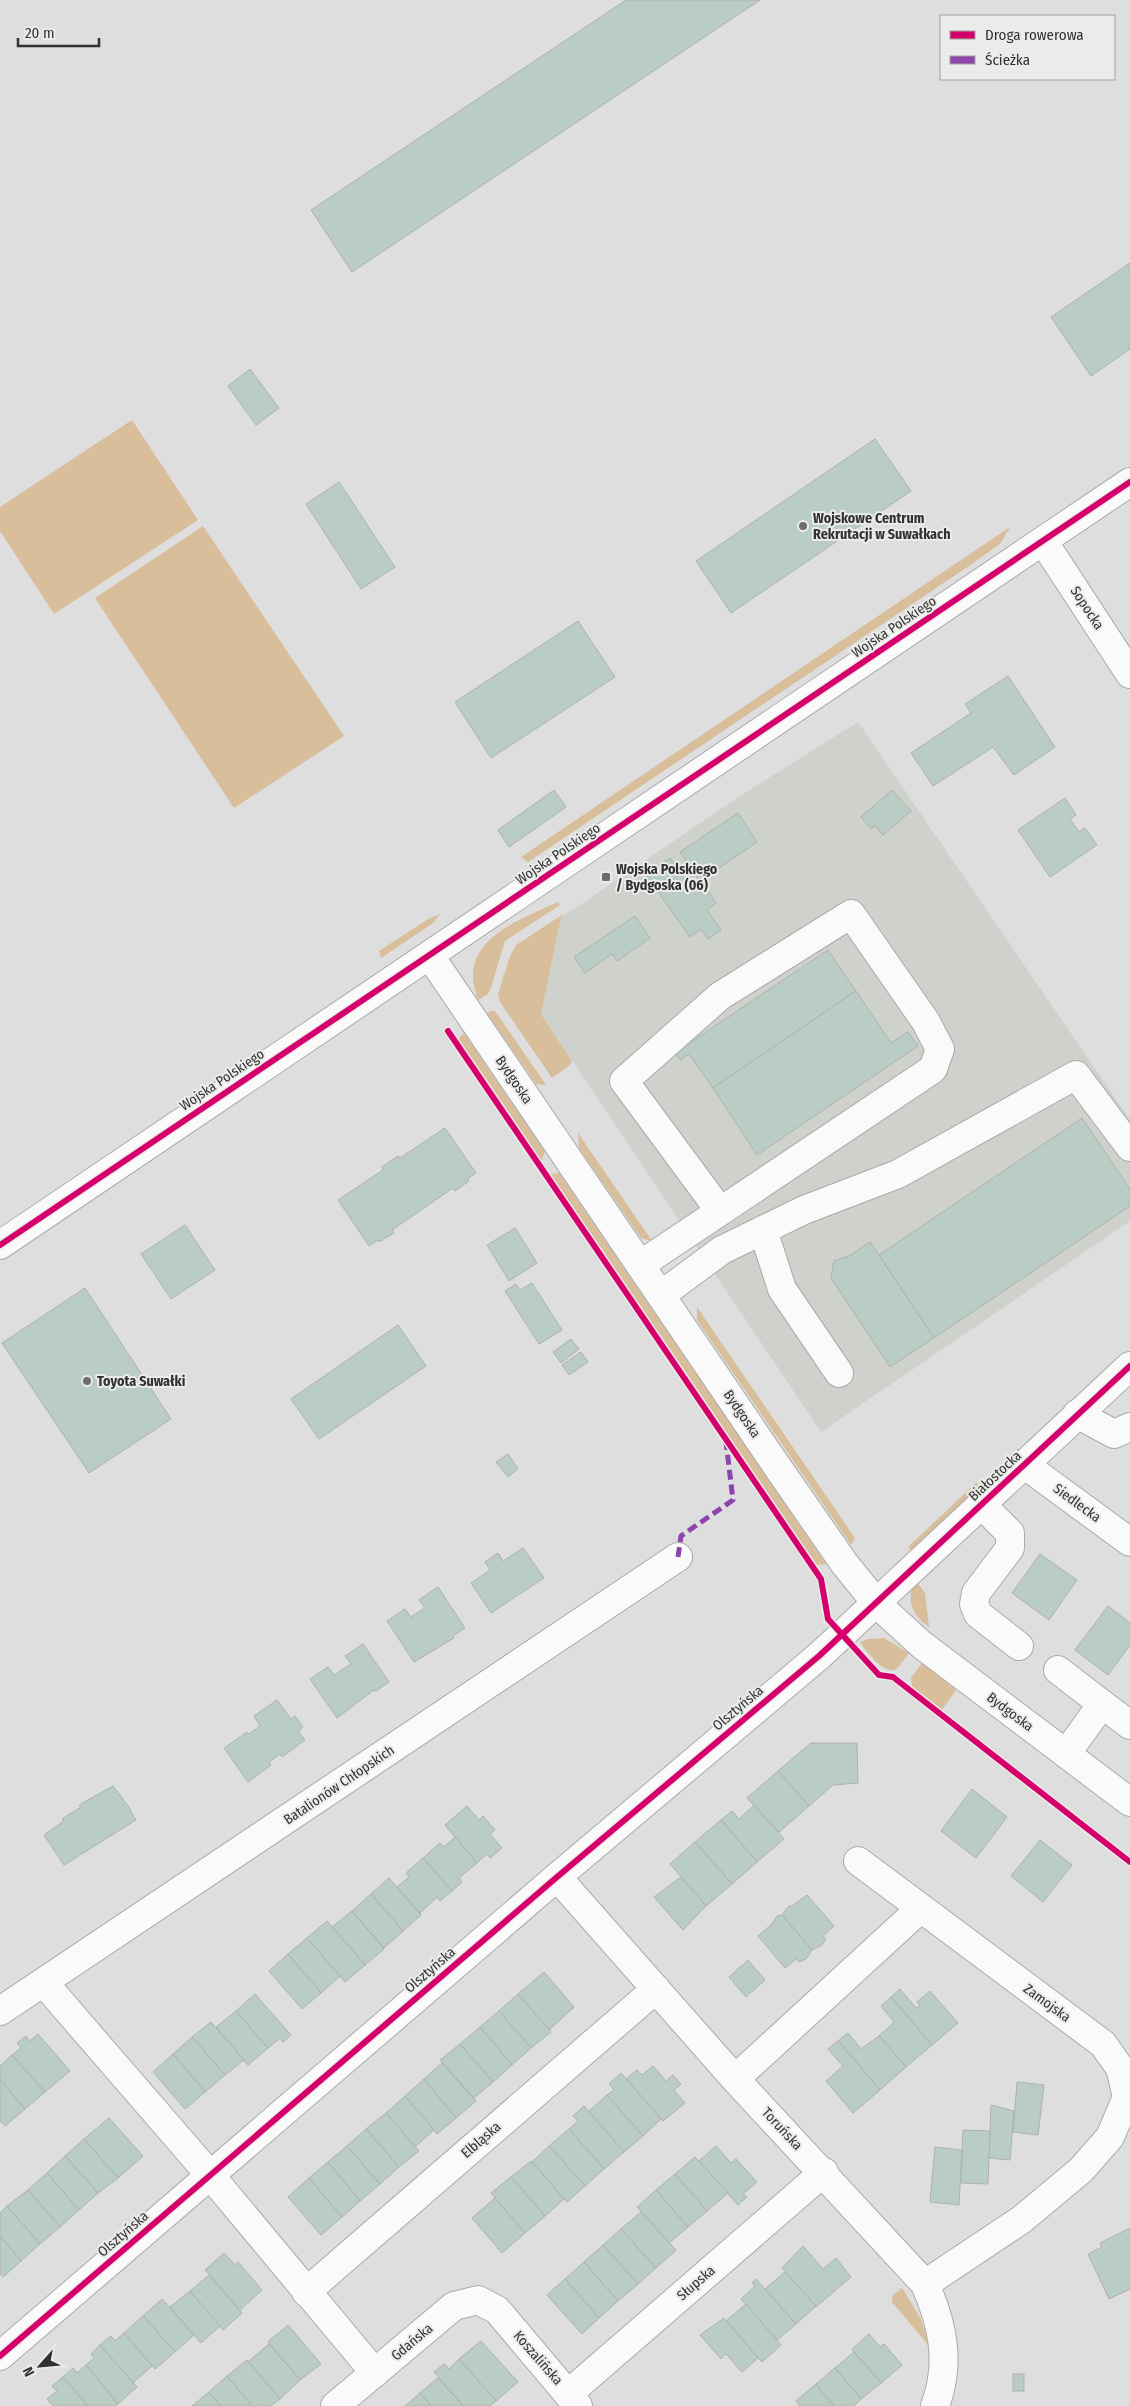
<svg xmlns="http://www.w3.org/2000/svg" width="1130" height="2406" font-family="'Fira Sans Condensed',sans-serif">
  <rect width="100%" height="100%" fill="#dddedd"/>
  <!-- built -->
  <polygon fill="#ced1cc" points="858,722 1130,1120 1130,1221 821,1432 541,1014 561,918 740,796"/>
  <!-- green -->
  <g fill="#d8be9b">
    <polygon points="132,420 198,520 54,614 0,531 0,507"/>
    <polygon points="203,526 344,736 234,808 95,598"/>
    <polygon points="1010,527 1000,544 963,570 528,862 521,857"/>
    <path d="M 558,902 L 560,905 L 505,941 L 491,988 L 488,994 L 478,1000 C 476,992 473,985 473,977 C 472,935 526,917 558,902 Z"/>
    <polygon points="565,913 561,918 541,1014 572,1061 569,1066 552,1078 500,1002 498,994 510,956 516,945"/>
    <polygon points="440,914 433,923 381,958 379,951 430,918"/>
    <polygon points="491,1011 495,1011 546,1085 536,1084 487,1013"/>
    <polygon points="464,1033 545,1152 541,1161 458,1039"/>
    <polygon points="578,1133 652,1241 641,1238 579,1148"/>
    <polygon points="559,1173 826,1564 816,1565 550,1174"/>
    <polygon points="697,1307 855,1538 851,1545 697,1320"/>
    <polygon points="977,1482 979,1491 914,1553 908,1547"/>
    <path d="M 916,1581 L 925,1593 L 929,1627 C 913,1616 904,1598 916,1581 Z"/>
    <path d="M 884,1638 L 909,1653 C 905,1658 901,1665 896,1669 C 885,1676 865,1650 860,1642 L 868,1639 Z"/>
    <polygon points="922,1663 956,1690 942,1710 912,1687 911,1678"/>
    <polygon points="902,2288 921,2319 929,2346 892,2302 892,2296"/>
  </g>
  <!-- building -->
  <g fill="#bacdc4" stroke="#afb0af">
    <polygon points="626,0 760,0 352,272 311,210"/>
    <polygon points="1130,263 1130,349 1091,376 1051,317"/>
    <polygon points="250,369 279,408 256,425 228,386"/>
    <polygon points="875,439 911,491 731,613 696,561"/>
    <polygon points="339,482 395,567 361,589 306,504"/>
    <polygon points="578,621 615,677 491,758 455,702"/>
    <polygon points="1008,676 1055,747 1014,775 993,747 933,786 911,753 971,713 965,704"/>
    <polygon points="554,790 566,807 509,847 498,830"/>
    <polygon points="892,790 911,811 883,835 875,826 871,829 861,817"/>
    <polygon points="1065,798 1076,815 1070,819 1079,832 1085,828 1097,845 1050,877 1018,830"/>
    <polygon points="738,813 757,842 700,881 680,852"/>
    <polygon points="670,858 696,895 706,888 716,903 707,910 721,930 708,939 701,929 690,937 646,875"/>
    <polygon points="635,916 650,938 617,961 612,954 585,973 574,957"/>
    <polygon points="828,950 856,991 713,1088 689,1054 680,1060 671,1047 680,1042 685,1046"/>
    <polygon points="856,991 891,1043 908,1032 918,1046 757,1155 713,1088"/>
    <polygon points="1082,1118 1130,1189 1130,1206 934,1338 879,1255"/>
    <polygon points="445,1128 476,1173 467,1179 469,1181 455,1191 453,1188 392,1230 394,1233 379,1242 378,1240 369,1246 338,1200 383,1170 382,1167 398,1156 400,1158"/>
    <polygon points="185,1225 215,1270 171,1299 141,1254"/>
    <polygon points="515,1228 537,1263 509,1281 487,1245"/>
    <polygon points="870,1242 934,1338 890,1367 831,1278 834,1261 849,1256"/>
    <polygon points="532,1283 562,1330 539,1344 505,1291 516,1284 520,1290"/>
    <polygon points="85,1288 171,1419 89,1473 2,1343"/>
    <polygon points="398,1325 426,1366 319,1439 291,1399"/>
    <polygon points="571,1339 579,1349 561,1363 553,1352"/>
    <polygon points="581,1352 588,1362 569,1375 562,1365"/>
    <polygon points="508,1454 518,1469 508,1477 496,1462"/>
    <polygon points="523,1548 544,1578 491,1613 471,1583 490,1570 485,1562 498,1553 503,1561"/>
    <polygon points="1040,1554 1077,1580 1049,1620 1012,1593"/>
    <polygon points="438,1587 465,1628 453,1636 454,1638 414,1662 387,1621 405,1609 411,1617 425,1608 419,1600"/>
    <polygon points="1108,1606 1130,1623 1130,1645 1108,1675 1075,1650"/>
    <polygon points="363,1644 389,1682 376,1691 374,1690 337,1718 310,1679 328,1667 334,1675 351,1664 345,1656"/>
    <polygon points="277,1700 291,1719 295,1716 303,1727 298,1731 305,1740 282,1757 280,1754 269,1762 271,1765 248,1782 224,1748 247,1732 249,1734 260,1726 254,1716"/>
    <polygon points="811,1743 857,1743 858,1783 833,1785 809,1806 778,1771"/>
    <polygon points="778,1771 809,1806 779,1832 747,1798"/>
    <polygon points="113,1786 131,1810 130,1811 136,1820 64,1865 44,1835 64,1821 62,1819 81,1807 79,1805"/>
    <polygon points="972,1789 1007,1817 976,1858 941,1831"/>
    <polygon points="754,1805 784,1839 757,1862 721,1820 732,1811 739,1819"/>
    <polygon points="467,1806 479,1820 483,1816 495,1830 490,1834 502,1848 490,1858 487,1854 477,1863 445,1825"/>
    <polygon points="721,1820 757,1862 732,1884 695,1842"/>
    <polygon points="455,1837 477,1863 459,1878 462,1882 452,1891 423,1858 440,1843 444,1847"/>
    <polygon points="1040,1840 1072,1865 1043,1902 1011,1876"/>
    <polygon points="695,1842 732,1884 706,1906 670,1864"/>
    <polygon points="423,1858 452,1891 440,1901 437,1897 420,1913 397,1887 409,1877 406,1873"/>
    <polygon points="681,1877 706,1906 683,1930 654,1897"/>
    <polygon points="389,1878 421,1915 403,1931 371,1894"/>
    <polygon points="371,1894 403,1931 384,1948 352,1911"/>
    <polygon points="807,1895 834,1926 823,1936 826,1939 822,1945 812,1950 782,1915 789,1906 792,1906"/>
    <polygon points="352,1911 384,1949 365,1965 332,1927"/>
    <polygon points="782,1915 812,1950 806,1959 799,1962 796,1959 785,1968 758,1936 772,1924 777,1916"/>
    <polygon points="327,1921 365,1965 345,1982 307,1938"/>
    <polygon points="307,1938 340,1976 321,1993 288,1954"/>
    <polygon points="288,1954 321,1993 302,2009 269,1971"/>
    <polygon points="748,1960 765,1980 746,1997 729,1977"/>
    <polygon points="544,1972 574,2007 549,2030 518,1994"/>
    <polygon points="900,1989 916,2008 920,2005 917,2002 930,1991 958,2023 932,2045 891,1997"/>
    <polygon points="255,1994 291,2035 283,2042 280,2038 268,2048 236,2011"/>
    <polygon points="518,1994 551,2032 531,2048 499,2011"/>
    <polygon points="891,1997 932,2045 906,2067 879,2036 894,2022 881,2006"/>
    <polygon points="236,2011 268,2048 248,2065 216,2027"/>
    <polygon points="499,2011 531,2048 512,2065 480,2027"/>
    <polygon points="211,2022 244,2060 225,2075 192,2037"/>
    <polygon points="480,2027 512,2065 493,2082 460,2044"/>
    <polygon points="848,2033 861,2049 879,2036 906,2067 880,2090 838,2041"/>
    <polygon points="38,2034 70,2071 45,2092 12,2055 21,2048 17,2043 26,2036 30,2041"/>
    <polygon points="192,2037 225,2075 205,2092 173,2054"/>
    <polygon points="838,2041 880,2090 853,2113 826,2081 843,2066 828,2049"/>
    <polygon points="460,2044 493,2082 474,2098 440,2060"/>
    <polygon points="173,2054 205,2092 185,2109 153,2072"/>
    <polygon points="12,2055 45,2092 25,2109 0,2080 0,2066"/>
    <polygon points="442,2063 476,2101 456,2118 424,2079"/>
    <polygon points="653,2066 666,2081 673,2075 681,2084 674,2090 685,2103 663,2121 626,2079 637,2070 642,2075"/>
    <polygon points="621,2073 661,2119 643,2136 607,2095 614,2090 609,2084"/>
    <polygon points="424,2079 456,2118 437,2134 405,2096"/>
    <polygon points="0,2080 25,2109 5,2126 0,2121"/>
    <polygon points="1017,2082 1044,2085 1038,2135 1013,2132"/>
    <polygon points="607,2095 643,2136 624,2152 588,2112"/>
    <polygon points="405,2096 434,2130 415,2147 386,2113"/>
    <polygon points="991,2105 1014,2111 1010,2160 989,2158"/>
    <polygon points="584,2106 624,2152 604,2169 569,2129 578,2121 573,2116"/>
    <polygon points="386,2113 419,2151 399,2167 366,2129"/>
    <polygon points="109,2118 143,2156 118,2178 84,2139"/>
    <polygon points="366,2129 399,2167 380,2184 347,2146"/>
    <polygon points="569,2129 604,2169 585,2186 549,2146"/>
    <polygon points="963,2130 990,2131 988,2184 961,2183"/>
    <polygon points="84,2139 118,2178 98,2193 65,2156"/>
    <polygon points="347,2146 380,2184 360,2201 328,2162"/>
    <polygon points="549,2146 585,2186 567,2202 532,2162"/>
    <polygon points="716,2146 731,2163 736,2159 757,2182 743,2194 747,2197 738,2205 699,2161"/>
    <polygon points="935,2147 962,2150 959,2205 930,2202"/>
    <polygon points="65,2156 98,2193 79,2210 47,2173"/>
    <polygon points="695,2157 728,2193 707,2211 675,2174"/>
    <polygon points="531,2161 564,2199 545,2216 511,2177"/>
    <polygon points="328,2162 360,2201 342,2217 309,2178"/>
    <polygon points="47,2173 79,2210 60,2227 28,2190"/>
    <polygon points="675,2174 707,2211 688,2227 656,2190"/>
    <polygon points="511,2177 545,2216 525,2233 491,2193"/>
    <polygon points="309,2178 342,2217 321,2235 288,2197"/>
    <polygon points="28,2190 60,2227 40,2244 7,2206"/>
    <polygon points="656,2190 688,2227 669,2243 637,2207"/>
    <polygon points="495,2198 525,2233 502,2253 472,2218"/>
    <polygon points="7,2206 40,2244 21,2261 0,2236 0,2213"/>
    <polygon points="641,2212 676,2250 656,2268 621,2229"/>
    <polygon points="1130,2228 1130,2289 1109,2299 1088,2254 1102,2247 1100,2243"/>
    <polygon points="621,2229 656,2268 638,2284 603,2245"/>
    <polygon points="0,2236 21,2261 3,2277 0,2274"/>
    <polygon points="603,2245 638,2284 618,2301 584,2262"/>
    <polygon points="803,2246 823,2269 836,2258 851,2277 816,2307 782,2268"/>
    <polygon points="224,2253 235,2265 238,2262 262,2290 240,2310 205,2270"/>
    <polygon points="584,2262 618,2301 599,2318 565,2279"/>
    <polygon points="785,2272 816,2306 796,2324 765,2289"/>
    <polygon points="209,2275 242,2313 223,2330 190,2291"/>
    <polygon points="565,2279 599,2318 582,2334 547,2295"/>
    <polygon points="756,2279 796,2324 777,2340 741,2299 755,2286 752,2283"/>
    <polygon points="190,2291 220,2326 201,2343 170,2307"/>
    <polygon points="162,2299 194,2335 175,2352 143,2316"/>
    <polygon points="746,2304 781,2345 762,2362 726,2321"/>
    <polygon points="143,2316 175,2352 155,2369 124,2333"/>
    <polygon points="724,2318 758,2358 742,2372 726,2354 721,2359 700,2335"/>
    <polygon points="288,2325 321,2364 300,2380 268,2342"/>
    <polygon points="124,2333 152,2366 133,2383 100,2345 111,2336 115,2341"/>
    <polygon points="869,2334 880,2347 884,2344 902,2365 881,2383 852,2349"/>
    <polygon points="481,2341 518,2382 496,2401 459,2359"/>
    <polygon points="269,2344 300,2380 280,2399 248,2362"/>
    <polygon points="100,2345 137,2387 118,2404 86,2365 94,2358 91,2354"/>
    <polygon points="854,2352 881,2383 861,2399 835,2368"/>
    <polygon points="459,2359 496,2401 490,2406 463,2406 434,2372 444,2364 449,2369"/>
    <polygon points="247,2360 280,2399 271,2406 252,2406 227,2376"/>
    <polygon points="86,2365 118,2404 115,2406 88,2406 63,2377 73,2368 77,2373"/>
    <polygon points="835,2368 861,2399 854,2406 834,2406 816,2384"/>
    <rect x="1013" y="2374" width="11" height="17"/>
    <polygon points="227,2376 252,2406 221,2406 209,2392"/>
    <polygon points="63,2377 88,2406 53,2406 47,2399 57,2391 52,2386"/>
    <polygon points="438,2378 463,2406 431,2406 420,2393"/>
    <polygon points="816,2384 834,2406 800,2406 796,2401"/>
    <polygon points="209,2392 221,2406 192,2406"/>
    <polygon points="420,2393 431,2406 405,2406"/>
  </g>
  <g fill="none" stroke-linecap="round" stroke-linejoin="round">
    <!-- minor casing -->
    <g stroke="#a9aaa9" stroke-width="30">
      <g id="minor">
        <polyline points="1043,541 1130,674"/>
        <polyline points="430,956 772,1459 844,1563 877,1604 922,1645 1130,1802"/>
        <polyline points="763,1230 782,1289 839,1373"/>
        <polyline points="0,1245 1130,482"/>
        <polyline points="640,1265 933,1069 940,1049 926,1022 851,914 720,996 624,1081 720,1211"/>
        <polyline points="661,1295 722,1250 804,1210 898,1174 1076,1075 1130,1147"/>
        <polyline points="1077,1414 1114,1434 1130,1427"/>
        <polyline points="1025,1465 1130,1542"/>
        <polyline points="982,1505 1010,1533 1010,1548 976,1593 974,1604 978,1614 1019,1646"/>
        <polyline points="1058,1670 1102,1704"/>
        <polyline points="1066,1754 1102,1704 1130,1725"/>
        <polyline points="858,1861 1103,2044 1120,2068 1127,2097 1110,2137 1081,2170 1021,2220 925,2284"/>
        <path d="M 557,1877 L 735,2079 L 925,2284 C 943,2325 951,2363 935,2406"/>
        <polyline points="44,1983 210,2175 375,2373"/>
        <polyline points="0,2011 678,1557"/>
        <polyline points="735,2079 920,1909"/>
        <polyline points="306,2292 656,1989"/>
        <polyline points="0,2356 557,1877 819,1656 1130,1366"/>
        <polyline points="568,2394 824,2172"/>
        <polyline points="335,2406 454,2306 478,2300 497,2310 578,2406"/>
      </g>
    </g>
    <!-- minor -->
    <use href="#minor" stroke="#fafafa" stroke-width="28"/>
    <!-- quiet -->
    <polyline stroke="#8e44ad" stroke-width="5" stroke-dasharray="10 5" stroke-linecap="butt" points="678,1557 681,1536 733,1500 726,1442"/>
    <!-- cycleway casing -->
    <g stroke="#ebece9" stroke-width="9">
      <g id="cycleway">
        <polyline points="448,1031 821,1579 828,1619 879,1675 893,1677 1130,1862"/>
        <polyline points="0,1245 1130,482"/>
        <polyline points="0,2356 557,1877 819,1656 1130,1366"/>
      </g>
    </g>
    <!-- cycleway -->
    <use href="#cycleway" stroke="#d6006c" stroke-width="6"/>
  </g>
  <!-- markers -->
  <g fill="#6d6e6d" stroke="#ebece9" stroke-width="2">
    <circle cx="803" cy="526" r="5"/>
    <rect x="601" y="872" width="10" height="10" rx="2.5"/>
    <circle cx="87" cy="1381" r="5"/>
  </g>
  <g text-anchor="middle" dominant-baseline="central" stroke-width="4" stroke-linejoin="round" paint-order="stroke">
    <!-- poi labels -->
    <g font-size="14" font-weight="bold" fill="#303130" stroke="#ebece9" text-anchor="start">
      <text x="813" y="518">Wojskowe Centrum<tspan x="813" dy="16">Rekrutacji w Suwałkach</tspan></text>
      <text x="616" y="869">Wojska Polskiego<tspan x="616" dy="16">/ Bydgoska (06)</tspan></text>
      <text x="97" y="1381">Toyota Suwałki</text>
    </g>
    <!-- street labels -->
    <g font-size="14" fill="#303130" stroke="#ebece9">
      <text transform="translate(1087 608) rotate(57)">Sopocka</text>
      <text transform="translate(894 627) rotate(-34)">Wojska Polskiego</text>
      <text transform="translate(558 854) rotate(-34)">Wojska Polskiego</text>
      <text transform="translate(222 1080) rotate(-34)">Wojska Polskiego</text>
      <text transform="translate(514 1080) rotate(56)">Bydgoska</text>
      <text transform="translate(742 1414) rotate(56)">Bydgoska</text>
      <text transform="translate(995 1476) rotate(-43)">Białostocka</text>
      <text transform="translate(1077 1503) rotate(36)">Siedlecka</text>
      <text transform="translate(738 1708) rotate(-40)">Olsztyńska</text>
      <text transform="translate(1010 1712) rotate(37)">Bydgoska</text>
      <text transform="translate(339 1785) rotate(-34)">Batalionów Chłopskich</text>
      <text transform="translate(430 1970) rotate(-41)">Olsztyńska</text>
      <text transform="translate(1047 2003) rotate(36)">Zamojska</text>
      <text transform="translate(782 2129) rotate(47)">Toruńska</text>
      <text transform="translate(481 2140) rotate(-41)">Elbląska</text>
      <text transform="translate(123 2234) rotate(-41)">Olsztyńska</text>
      <text transform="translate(696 2283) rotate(-41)">Słupska</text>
      <text transform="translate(412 2342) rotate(-40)">Gdańska</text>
      <text transform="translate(538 2358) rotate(49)">Koszalińska</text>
    </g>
  </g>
  <!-- legend -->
  <rect x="940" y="15" width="175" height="65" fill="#ebece9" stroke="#a0a19f"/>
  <rect x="950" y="31" width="25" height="8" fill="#d6006c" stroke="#a0a19f"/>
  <text x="985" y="40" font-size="15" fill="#303130">Droga rowerowa</text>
  <rect x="950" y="56" width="25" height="8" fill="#8e44ad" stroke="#a0a19f"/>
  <text x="985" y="65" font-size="15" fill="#303130">Ścieżka</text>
  <!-- north arrow -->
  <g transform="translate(40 2366) rotate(243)" stroke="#ebece9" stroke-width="4" paint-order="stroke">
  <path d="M0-4L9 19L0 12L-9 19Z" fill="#303130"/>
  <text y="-8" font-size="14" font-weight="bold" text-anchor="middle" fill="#303130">N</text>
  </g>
  <!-- scale -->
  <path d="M18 38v8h81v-8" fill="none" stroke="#303130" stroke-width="2.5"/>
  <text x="25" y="38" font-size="15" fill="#303130" stroke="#ebece9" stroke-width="4" paint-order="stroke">20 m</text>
</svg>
